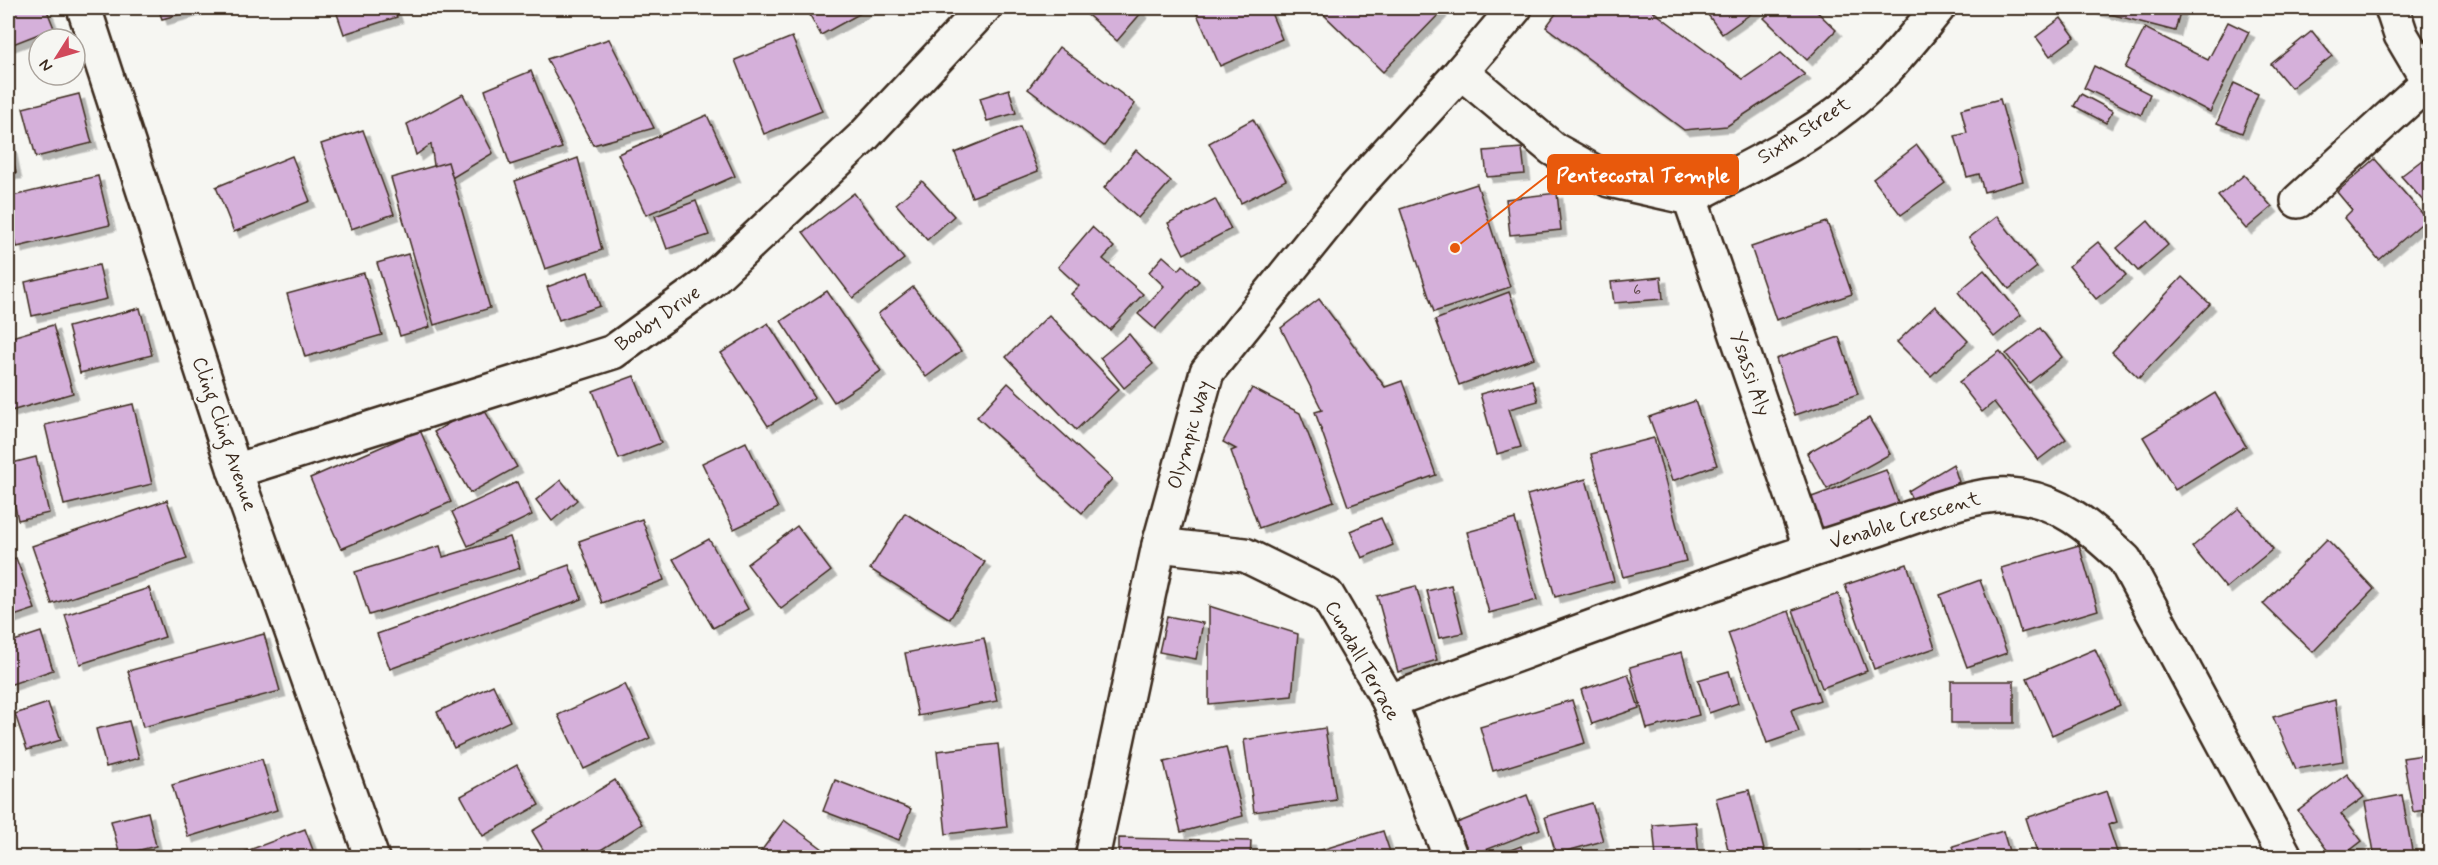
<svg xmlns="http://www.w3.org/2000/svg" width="2438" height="865" font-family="Mynerve,sans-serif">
  <defs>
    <filter id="shadow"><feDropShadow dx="5.5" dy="5.5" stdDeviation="0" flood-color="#0004"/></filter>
  </defs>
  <rect width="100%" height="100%" fill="#f6f6f2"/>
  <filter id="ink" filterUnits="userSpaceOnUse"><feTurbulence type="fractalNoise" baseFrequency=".0167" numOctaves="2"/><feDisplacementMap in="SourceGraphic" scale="12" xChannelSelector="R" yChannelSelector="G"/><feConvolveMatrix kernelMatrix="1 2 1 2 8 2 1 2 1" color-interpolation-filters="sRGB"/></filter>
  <g filter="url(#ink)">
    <!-- building -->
    <g fill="#d5b0da" stroke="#3b2a1e" stroke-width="1.5" filter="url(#shadow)">
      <polygon points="8,8 46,8 54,28 8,46"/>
      <polygon points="158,8 202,8 162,19"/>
      <polygon points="335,8 394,8 397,17 344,34"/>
      <polygon points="806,8 870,8 821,35"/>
      <polygon points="1080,8 1137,8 1142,12 1117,41"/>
      <polygon points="1208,8 1269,8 1282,39 1220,66 1196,12"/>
      <polygon points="1317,8 1437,8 1441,12 1383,72"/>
      <polygon points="1560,8 1649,8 1743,79 1781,53 1805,75 1727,126 1684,130 1546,27"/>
      <polygon points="1703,8 1759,8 1722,34"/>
      <polygon points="1775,8 1813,8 1836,30 1807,60 1764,18"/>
      <polygon points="2091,9 2091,8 2181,8 2175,31"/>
      <polygon points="2061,18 2075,37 2050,56 2036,37"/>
      <polygon points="2228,22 2249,32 2210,112 2125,68 2145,28 2208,60"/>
      <polygon points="2312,31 2332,56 2291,88 2271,64"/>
      <polygon points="792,37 822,111 764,134 735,60"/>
      <polygon points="609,39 654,128 593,145 547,59"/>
      <polygon points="1059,47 1135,104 1104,146 1028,89"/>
      <polygon points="2094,66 2150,94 2141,115 2084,88"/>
      <polygon points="531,71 562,148 510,165 485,90"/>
      <polygon points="2234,83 2258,94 2242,133 2217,123"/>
      <polygon points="1009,89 1016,113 987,121 980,98"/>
      <polygon points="79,94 92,143 36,157 23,108"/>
      <polygon points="463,94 493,153 437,187 431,144 416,155 407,124"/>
      <polygon points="2081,94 2113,111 2106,123 2074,106"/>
      <polygon points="2000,99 2023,181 1984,192 1979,174 1967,177 1955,136 1967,133 1961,109"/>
      <polygon points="707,115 735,176 646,215 618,154"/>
      <polygon points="1253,119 1286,180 1241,203 1209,143"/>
      <polygon points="1020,127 1038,171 972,197 955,153"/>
      <polygon points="363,130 394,214 351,229 321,144"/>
      <polygon points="8,134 16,173 8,174"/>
      <polygon points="1917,145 1945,183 1901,215 1873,179"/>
      <polygon points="1522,148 1525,174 1487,177 1484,151"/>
      <polygon points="1136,150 1171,181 1138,218 1104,188"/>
      <polygon points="2430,154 2430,205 2425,203 2401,176"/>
      <polygon points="292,156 310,201 234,232 216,187"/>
      <polygon points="578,158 602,250 545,269 515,181"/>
      <polygon points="2375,159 2427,219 2379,260 2344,218 2352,210 2337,192"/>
      <polygon points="448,162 490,308 434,325 391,178"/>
      <polygon points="2244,175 2272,207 2246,229 2218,196"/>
      <polygon points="98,176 110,225 17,247 8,206 8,197"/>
      <polygon points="922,181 954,216 927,240 896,204"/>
      <polygon points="1477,184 1510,287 1434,312 1400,209"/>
      <polygon points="854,193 904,259 853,298 803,232"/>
      <polygon points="1557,193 1561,230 1510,235 1506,199"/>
      <polygon points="1215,199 1231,229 1184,254 1168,223"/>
      <polygon points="696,201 709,235 667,249 655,216"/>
      <polygon points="1997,216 2037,267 2009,289 1969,238"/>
      <polygon points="2148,221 2168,245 2138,271 2117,248"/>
      <polygon points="1827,222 1852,294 1776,320 1751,247"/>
      <polygon points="1092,227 1114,247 1103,259 1143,294 1110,330 1071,294 1079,286 1058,267"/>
      <polygon points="2098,242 2126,275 2096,299 2069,266"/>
      <polygon points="408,254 430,327 400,336 377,263"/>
      <polygon points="1163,256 1179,270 1183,265 1199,281 1155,329 1138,314 1164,286 1149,272"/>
      <polygon points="99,265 107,299 32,316 25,282"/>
      <polygon points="1984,270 2021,315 1994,337 1958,292"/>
      <polygon points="588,272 600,306 559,320 547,287"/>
      <polygon points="364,273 382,335 305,357 287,294"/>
      <polygon points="1661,277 1663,299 1614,303 1611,282"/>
      <polygon points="2182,277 2210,304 2139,378 2112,352"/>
      <polygon points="913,287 961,351 926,377 878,314"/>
      <polygon points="827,291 881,371 834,402 781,321"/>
      <polygon points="1509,292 1534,358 1459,385 1435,320"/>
      <polygon points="1319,299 1385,387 1402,381 1436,475 1348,506 1315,412 1322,410 1281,328"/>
      <polygon points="1935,306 1968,341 1931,376 1897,342"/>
      <polygon points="140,308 152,355 80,373 68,327"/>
      <polygon points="1049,315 1119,389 1076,430 1006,357"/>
      <polygon points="768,323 815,397 768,426 721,353"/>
      <polygon points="53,325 73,393 11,411 8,398 8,338"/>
      <polygon points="2040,328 2062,357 2029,383 2006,354"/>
      <polygon points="1129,334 1153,364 1124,388 1100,358"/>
      <polygon points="1839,337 1858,394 1795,415 1776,359"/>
      <polygon points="2000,351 2066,439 2038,460 1994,402 1982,412 1959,382"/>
      <polygon points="634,376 661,443 619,459 593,391"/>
      <polygon points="1532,380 1538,401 1509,409 1521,447 1497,454 1480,394"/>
      <polygon points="1008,383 1112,479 1082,513 977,417"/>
      <polygon points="1252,388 1300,413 1334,501 1259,528 1231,451 1236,449 1223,442"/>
      <polygon points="2215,393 2246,446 2175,490 2143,437"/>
      <polygon points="1695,401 1717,465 1672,481 1649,417"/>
      <polygon points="133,404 152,484 64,505 45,425"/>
      <polygon points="481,404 517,467 470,493 434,432"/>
      <polygon points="1869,418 1890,454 1827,489 1807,453"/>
      <polygon points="420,430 451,502 341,549 310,478"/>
      <polygon points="1654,438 1686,561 1623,577 1591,454"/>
      <polygon points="746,442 778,508 734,529 702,463"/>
      <polygon points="36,457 49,513 18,520 8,474 8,464"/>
      <polygon points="1953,464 1959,482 1916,507 1908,491"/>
      <polygon points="1886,470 1899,505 1822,533 1809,498"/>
      <polygon points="1586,479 1614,581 1555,597 1527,495"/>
      <polygon points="561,480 577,500 552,521 536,500"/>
      <polygon points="517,482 532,515 468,546 452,512"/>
      <polygon points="167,500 187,559 52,604 32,546"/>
      <polygon points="2239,508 2273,549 2226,588 2192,547"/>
      <polygon points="905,513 985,562 950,619 870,569"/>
      <polygon points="1381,518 1393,545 1362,558 1350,531"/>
      <polygon points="642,519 664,580 602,603 579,541"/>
      <polygon points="1515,519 1537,600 1489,613 1467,532"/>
      <polygon points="797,526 831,571 781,609 747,564"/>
      <polygon points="510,537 520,568 369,615 355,572 440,546 443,557"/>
      <polygon points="709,539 748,609 713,628 673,559"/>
      <polygon points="2327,539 2374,589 2313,652 2263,604"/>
      <polygon points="2079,545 2098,610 2021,633 2001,568"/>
      <polygon points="16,558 35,609 8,618 8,561"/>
      <polygon points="1907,564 1935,648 1874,669 1845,585"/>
      <polygon points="569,565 582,599 390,669 377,634"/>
      <polygon points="1980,580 2007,653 1967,667 1940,595"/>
      <polygon points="1451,585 1463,633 1439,638 1427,591"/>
      <polygon points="1416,586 1437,660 1398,672 1377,596"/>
      <polygon points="149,588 165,637 80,664 65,615"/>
      <polygon points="1838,594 1867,671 1822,688 1793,610"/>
      <polygon points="1209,606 1298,634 1292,696 1209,704"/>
      <polygon points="1789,611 1820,700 1791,710 1799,732 1767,743 1728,633"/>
      <polygon points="1167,616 1203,623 1196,659 1159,652"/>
      <polygon points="41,632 53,670 9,685 8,643"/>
      <polygon points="264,634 280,691 143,727 128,671"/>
      <polygon points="984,638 997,701 918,716 905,653"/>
      <polygon points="2095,649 2120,705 2052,735 2027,678"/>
      <polygon points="1682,652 1699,715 1647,729 1630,667"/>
      <polygon points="1729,671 1738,703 1709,713 1698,680"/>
      <polygon points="1628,674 1639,708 1592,724 1581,690"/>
      <rect x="1951" y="681" width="63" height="42"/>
      <polygon points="625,684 650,738 584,769 558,715"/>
      <polygon points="493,685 510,721 454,748 437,712"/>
      <polygon points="1572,700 1585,743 1493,771 1480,727"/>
      <polygon points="2335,700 2343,761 2296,769 2273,717"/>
      <polygon points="48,703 61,740 27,750 15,714"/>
      <polygon points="129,721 139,758 106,767 96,729"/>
      <polygon points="1325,728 1336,800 1254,812 1244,740"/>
      <polygon points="998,744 1007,827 946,834 937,751"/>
      <polygon points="1226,747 1243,816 1181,832 1164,762"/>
      <polygon points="2430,754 2430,809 2413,812 2403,758"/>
      <polygon points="262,759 277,810 188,837 172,785"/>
      <polygon points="517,765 539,805 483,836 461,796"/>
      <polygon points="2347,774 2364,797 2341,814 2362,841 2340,858 2333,858 2298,811"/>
      <polygon points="615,780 642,824 588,858 548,858 532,831"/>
      <polygon points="835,780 911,809 899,840 823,811"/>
      <polygon points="1749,790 1766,858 1730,858 1716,798"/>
      <polygon points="2107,791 2117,822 2108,825 2118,855 2109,858 2039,858 2026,818"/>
      <polygon points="1527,795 1540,829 1470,856 1457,823"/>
      <polygon points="2402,795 2413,856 2375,858 2365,802"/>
      <polygon points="1592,803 1603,841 1556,854 1545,817"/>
      <polygon points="148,812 156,846 120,855 111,821"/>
      <polygon points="784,820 835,858 756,858"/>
      <polygon points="1696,822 1699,858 1656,858 1653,825"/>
      <polygon points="305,829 316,858 228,858"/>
      <polygon points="1383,831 1392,858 1295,858"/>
      <polygon points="2003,831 2011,858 1957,858 1953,846"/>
      <polygon points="1119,838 1251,841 1250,858 1119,858"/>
      <polygon points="1521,846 1525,858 1489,858"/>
      <polygon points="1859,851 1861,858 1837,858"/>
    </g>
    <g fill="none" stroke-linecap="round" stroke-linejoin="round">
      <!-- minor casing -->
      <g stroke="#3b2a1e" stroke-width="38">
        <g id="minor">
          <polyline points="84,8 235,471 372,858"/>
          <polyline points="2392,8 2401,35 2430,84"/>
          <path d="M 1461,72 L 1553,149 L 1609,180 L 1690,198 C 1742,170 1798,145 1844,108 C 1881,80 1909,43 1938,8"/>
          <polyline points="1690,198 1811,550"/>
          <polyline points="2298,201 2428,82"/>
          <polyline points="235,471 613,352 707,284 863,137 984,8"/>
          <polyline points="1159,545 1245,555 1327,595 1389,701 1451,858"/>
          <path d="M 1389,701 C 1551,643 1713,580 1878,529 C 1912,518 1975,492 2009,495 C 2058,498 2091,528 2125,560 L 2286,858"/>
        </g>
      </g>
      <!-- tertiary casing -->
      <g stroke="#3b2a1e" stroke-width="38">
        <polyline id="tertiary" points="1092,858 1159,545 1207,372 1357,186 1461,72 1515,8"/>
      </g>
      <!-- minor -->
      <use href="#minor" stroke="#f6f6f2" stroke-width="33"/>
      <!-- tertiary -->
      <use href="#tertiary" stroke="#f6f6f2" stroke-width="33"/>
    </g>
  </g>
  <g text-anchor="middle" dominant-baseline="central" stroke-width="4.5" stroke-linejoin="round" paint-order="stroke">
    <!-- number labels -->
    <g font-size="16" fill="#624c4d">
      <text x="1637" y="290">6</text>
    </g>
    <!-- street labels -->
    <g font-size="20" fill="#3b2a1e" stroke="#f6f6f2">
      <text transform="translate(1804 131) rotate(-33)">Sixth Street</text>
      <text transform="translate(658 319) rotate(-35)">Booby Drive</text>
      <text transform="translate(1750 374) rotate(71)">Ysassi Aly</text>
      <text transform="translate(224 434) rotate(71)">Cling Cling Avenue</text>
      <text transform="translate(1190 435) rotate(-74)">Olympic Way</text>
      <text transform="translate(1905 521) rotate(-17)">Venable Crescent</text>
      <text transform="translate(1362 661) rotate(61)">Cundall Terrace</text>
    </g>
  </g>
  <!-- callouts -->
  <path fill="none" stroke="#e8590c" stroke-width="2" d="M1455 248L1548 175"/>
  <circle fill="#e8590c" stroke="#f6f6f2" stroke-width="2" cx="1455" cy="248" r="6"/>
  <rect fill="#e8590c" stroke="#e8590c" stroke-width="2" x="1548" y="155" width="190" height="39" rx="6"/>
  <g font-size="21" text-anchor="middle" font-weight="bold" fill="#fff">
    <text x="1643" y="182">Pentecostal Temple</text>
  </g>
  <!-- margin -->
  <rect width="2438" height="865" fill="none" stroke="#f6f6f2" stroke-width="30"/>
  <rect x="15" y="15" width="2408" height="835" fill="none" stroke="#3b2a1e" stroke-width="2" filter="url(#ink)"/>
  <!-- north arrow -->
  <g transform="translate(57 57) rotate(233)"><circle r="28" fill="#f6f6f2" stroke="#aba49d" stroke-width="1.5"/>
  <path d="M0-4.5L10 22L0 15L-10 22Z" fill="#d1495b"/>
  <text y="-9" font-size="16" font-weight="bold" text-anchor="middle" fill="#3b2a1e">N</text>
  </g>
</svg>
